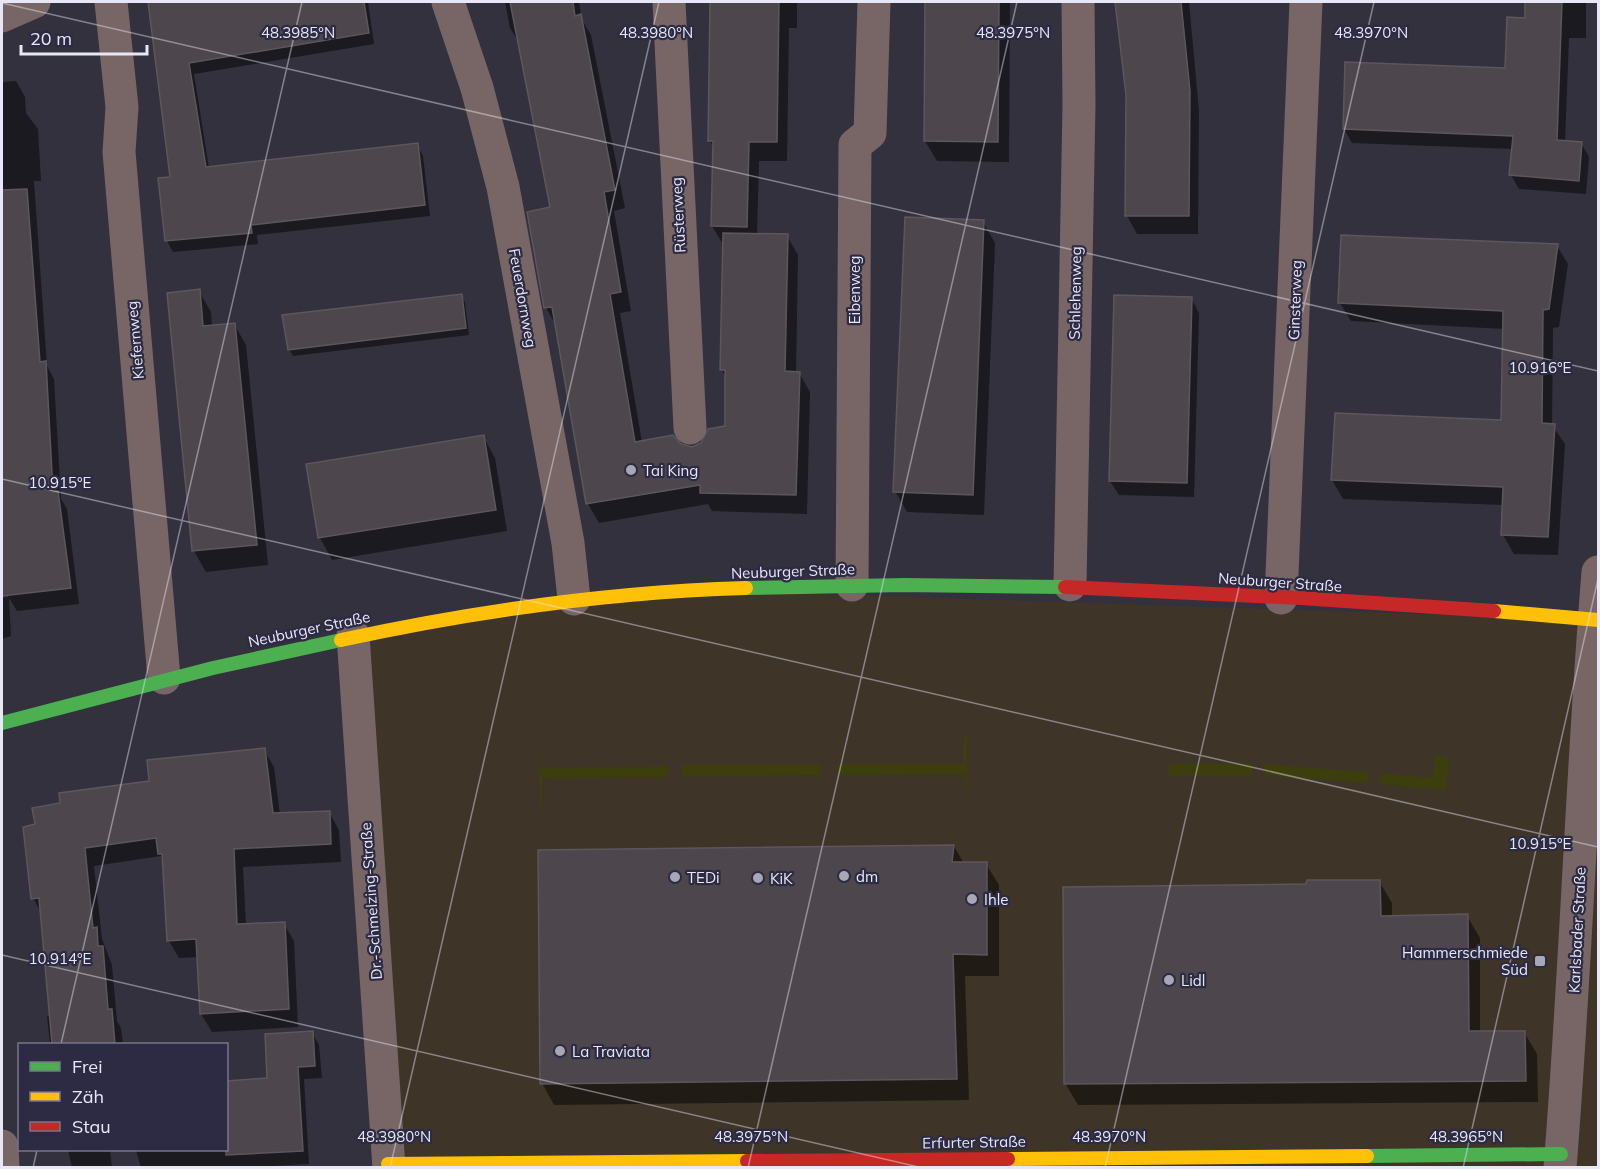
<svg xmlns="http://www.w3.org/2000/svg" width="1600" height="1169" font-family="Mulish,sans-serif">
  <rect width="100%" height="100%" fill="#32313d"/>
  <!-- commercial -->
  <polygon fill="#3e3428" points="700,590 1598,620 1598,1167 388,1164 353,635"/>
  <!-- green -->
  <g fill="#3c3f0d">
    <polygon points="967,736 967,802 964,774 838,775 837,764 964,764 964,737"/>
    <polygon points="540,740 541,768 668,766 668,777 542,778 542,805 540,806"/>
    <polygon points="1435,755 1446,757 1449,762 1446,790 1380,784 1381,773 1433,778"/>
    <rect x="1169" y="764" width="83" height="11"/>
    <polygon points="1265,764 1368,772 1368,783 1264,775"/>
    <polygon points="682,765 821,765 821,775 682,776"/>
  </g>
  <!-- shadow -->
  <g fill="#0007">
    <polygon points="157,2 368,2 374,44 194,74 209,168 417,145 423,156 430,216 257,235 258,244 173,252 167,241 172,178 149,3"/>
    <polygon points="505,2 579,2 582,20 591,35 625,208 614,211 631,311 620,313 642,442 692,448 702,445 726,427 727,379 721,369 724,246 712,226 714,148 710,141 712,2 797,2 797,28 789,28 787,161 759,161 757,235 787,236 798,255 796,373 799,373 810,392 807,514 712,511 708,504 599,523 588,504 557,327 546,308 552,209 520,44 510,28"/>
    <polygon points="927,2 1010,2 1009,162 937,161 925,141"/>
    <polygon points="1117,2 1189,2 1199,111 1198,234 1137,234 1127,216 1128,95"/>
    <polygon points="1526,2 1586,2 1586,38 1569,38 1565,142 1581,143 1589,157 1586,194 1519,189 1511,175 1513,149 1352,143 1344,129 1506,70 1526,19"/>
    <polygon points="16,81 25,97 26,113 38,129 41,181 34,181 47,366 54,379 61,499 67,509 79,604 17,611 9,598 11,636 2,639 2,598 8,597 2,544 2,82"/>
    <polygon points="983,222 995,243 984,515 907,512 895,491"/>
    <polygon points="1557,246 1568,264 1559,327 1553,328 1552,425 1565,444 1558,555 1514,554 1503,535 1504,505 1343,499 1332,480 1503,421 1505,329 1351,321 1340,303"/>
    <polygon points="199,291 211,312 212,327 234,324 246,345 268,565 206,572 194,551"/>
    <polygon points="461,295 465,302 469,335 293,356 289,349"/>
    <polygon points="1191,298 1199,313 1194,497 1119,495 1110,481"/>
    <polygon points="483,436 495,458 507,531 332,560 320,538 308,465"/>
    <polygon points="264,750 274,767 280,815 329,812 339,830 341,862 243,867 246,925 284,924 294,941 298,1027 212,1032 201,1014 199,957 179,958 169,941 164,861 161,856 94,866 102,939 112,965 117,1021 121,1028 123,1044 50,1044 47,1016 51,1016 42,914 33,898 37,825 61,805"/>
    <polygon points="954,846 964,864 986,864 999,885 999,976 965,976 969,1100 554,1105 542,1083"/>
    <polygon points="1379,881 1392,903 1392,917 1467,916 1480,938 1480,1033 1524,1032 1537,1054 1538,1102 1078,1105 1065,1083"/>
    <polygon points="312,1032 319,1045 322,1078 304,1079 309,1164 236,1168 141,1168 136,1150 226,1150 269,1080"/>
    <polygon points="68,1150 110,1150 112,1168 72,1168"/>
  </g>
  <!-- building -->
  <g fill="#4d474d" stroke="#5d565b" stroke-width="1.5">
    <polygon points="148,2 364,2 369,33 189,63 206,167 418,143 425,205 251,225 252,233 165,241 158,178 170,177"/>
    <polygon points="510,2 573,2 575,16 581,14 615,190 604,192 621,292 610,294 635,442 673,435 681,444 692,447 701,443 708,429 725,426 725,370 720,370 723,233 788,234 785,371 800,372 796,495 700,493 700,485 586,504 552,307 544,308 527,212 550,207"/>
    <polygon points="710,2 779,2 777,142 749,142 747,227 711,226 713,141 708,141"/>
    <polygon points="925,2 999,2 998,142 924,141"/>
    <polygon points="1115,2 1181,2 1190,91 1189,216 1125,216 1126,95"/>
    <polygon points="1525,2 1562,2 1557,140 1582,142 1579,181 1509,175 1513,136 1343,129 1345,62 1505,68 1507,17 1525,18"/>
    <polygon points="27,189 40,362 46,361 53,492 58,491 71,588 2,596 2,190"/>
    <polygon points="905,217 984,220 973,495 893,492"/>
    <polygon points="1341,235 1558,244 1549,309 1543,310 1542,423 1555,424 1548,537 1501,535 1503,487 1331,480 1335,413 1501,420 1503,311 1338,303"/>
    <polygon points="200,289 203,326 235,323 257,545 192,551 167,293"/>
    <polygon points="462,294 466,328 288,350 282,315"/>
    <polygon points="1114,295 1192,297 1187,483 1109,481"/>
    <polygon points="484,435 496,510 318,538 306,464"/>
    <polygon points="265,748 273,813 330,811 331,844 234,849 237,924 285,922 289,1009 200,1014 196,939 167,941 162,854 158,854 156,838 85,848 93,928 97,927 98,946 103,946 108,1009 112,1009 115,1044 52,1044 39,898 31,899 23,827 35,824 32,808 60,803 59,793 149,781 147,760"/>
    <polygon points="954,845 952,862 987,862 987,955 953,954 957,1079 540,1084 538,850"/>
    <polygon points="1307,880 1380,880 1381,916 1468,914 1469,1031 1525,1031 1526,1081 1064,1084 1063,887 1306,884"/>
    <polygon points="313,1031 315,1066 298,1067 303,1151 226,1155 226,1081 267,1078 265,1034"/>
  </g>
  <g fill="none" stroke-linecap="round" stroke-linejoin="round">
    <!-- street -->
    <g stroke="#776665" stroke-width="33">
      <polyline points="111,2 122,107 119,152 164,678"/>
      <polyline points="448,2 477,88 503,187 568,543 574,599"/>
      <polyline points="669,2 690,428"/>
      <polyline points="2,16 34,2"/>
      <polyline points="852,585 855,145 870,133 874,2"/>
      <polyline points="1070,585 1079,105 1078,2"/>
      <polyline points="1281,598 1306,2"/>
      <polyline points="353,635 389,1168"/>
      <polyline points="2,1146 3,1168"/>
      <path d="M 1560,1168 C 1576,969 1582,770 1598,572"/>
    </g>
    <!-- fast -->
    <g stroke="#4caf50" stroke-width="14">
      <polyline points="746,588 905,585 1065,587"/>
      <polyline points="2,723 213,668 341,640"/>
      <polyline points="1367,1156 1561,1154"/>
    </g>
    <!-- slow -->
    <g stroke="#ffc107" stroke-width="14">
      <polyline points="1494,611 1598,620"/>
      <path d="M 341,640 C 475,611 609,592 746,588"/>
      <polyline points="1008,1159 1367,1156"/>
      <polyline points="388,1164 747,1161"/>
    </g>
    <!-- jam -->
    <g stroke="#c62828" stroke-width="14">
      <polyline points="1065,587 1301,598 1494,611"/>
      <polyline points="747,1161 1008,1159"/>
    </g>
  </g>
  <!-- ticks -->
  <path fill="none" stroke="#e7e7f7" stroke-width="1.5" stroke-opacity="0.45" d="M 2,3 L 1598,371M 2,479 L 1598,847M 2,955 L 923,1168M 61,1044 L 302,2M 33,1168 L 37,1150M 390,1168 L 659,2M 748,1168 L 1017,2M 1105,1168 L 1374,2M 1463,1168 L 1598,579"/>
  <!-- markers -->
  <g fill="#a8a7b6" stroke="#2d2b43" stroke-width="2">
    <circle cx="631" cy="470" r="6"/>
    <circle cx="844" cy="876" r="6"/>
    <circle cx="675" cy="877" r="6"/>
    <circle cx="758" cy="878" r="6"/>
    <circle cx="972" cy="899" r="6"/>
    <rect x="1534" y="955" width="12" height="12" rx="3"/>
    <circle cx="1169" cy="980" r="6"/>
    <circle cx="560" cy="1051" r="6"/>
  </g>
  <g text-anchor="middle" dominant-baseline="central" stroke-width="4.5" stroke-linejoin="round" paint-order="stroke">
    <!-- street labels -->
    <g font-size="15" fill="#e7e7f7" stroke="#2d2b43">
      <text transform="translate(678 215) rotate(-93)">Rüsterweg</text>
      <text transform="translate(854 290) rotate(-90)">Eibenweg</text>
      <text transform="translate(1075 293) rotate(-89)">Schlehenweg</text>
      <text transform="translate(523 298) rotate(80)">Feuerdornweg</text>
      <text transform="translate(1295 300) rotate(-88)">Ginsterweg</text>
      <text transform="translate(135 340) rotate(-95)">Kiefernweg</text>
      <text transform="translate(793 571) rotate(-2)">Neuburger Straße</text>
      <text transform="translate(1280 582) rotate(4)">Neuburger Straße</text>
      <text transform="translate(309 629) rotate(-12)">Neuburger Straße</text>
      <text transform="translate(371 901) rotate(-94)">Dr.-Schmelzing-Straße</text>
      <text transform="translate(1577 930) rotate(-87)">Karlsbader Straße</text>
      <text transform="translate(974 1142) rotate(-1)">Erfurter Straße</text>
    </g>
    <!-- poi labels -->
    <g font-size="15" fill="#e7e7f7" stroke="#2d2b43" text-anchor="start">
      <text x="643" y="470">Tai King</text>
      <text x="856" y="876">dm</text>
      <text x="687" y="877">TEDi</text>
      <text x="770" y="878">KiK</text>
      <text x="984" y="899">Ihle</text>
      <text x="1528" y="952" text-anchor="end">Hammerschmiede<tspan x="1528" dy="17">Süd</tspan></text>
      <text x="1181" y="980">Lidl</text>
      <text x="572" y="1051">La Traviata</text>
    </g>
  </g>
  <g font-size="15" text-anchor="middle" fill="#e7e7f7" stroke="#2d2b43" stroke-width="4.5" stroke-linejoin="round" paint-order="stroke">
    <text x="298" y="38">48.3985°N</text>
    <text x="656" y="38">48.3980°N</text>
    <text x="1013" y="38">48.3975°N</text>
    <text x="1371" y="38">48.3970°N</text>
    <text x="1540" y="373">10.916°E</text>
    <text x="60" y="488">10.915°E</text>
    <text x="1540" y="849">10.915°E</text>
    <text x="60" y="964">10.914°E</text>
    <text x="394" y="1142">48.3980°N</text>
    <text x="751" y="1142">48.3975°N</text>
    <text x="1109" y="1142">48.3970°N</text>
    <text x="1466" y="1142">48.3965°N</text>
  </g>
  <!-- border -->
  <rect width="1600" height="1169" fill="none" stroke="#e7e7f7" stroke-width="6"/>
  <!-- legend -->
  <rect x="18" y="1043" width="210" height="108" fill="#2d2b43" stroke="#77768b" stroke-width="1.5"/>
  <rect x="30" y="1062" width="30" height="9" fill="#4caf50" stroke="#77768b" stroke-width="1.5"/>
  <text x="72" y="1073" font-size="18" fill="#e7e7f7">Frei</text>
  <rect x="30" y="1092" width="30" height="9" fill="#ffc107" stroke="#77768b" stroke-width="1.5"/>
  <text x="72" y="1103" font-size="18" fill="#e7e7f7">Zäh</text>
  <rect x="30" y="1122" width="30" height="9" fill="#c62828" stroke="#77768b" stroke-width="1.5"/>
  <text x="72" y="1133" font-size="18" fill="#e7e7f7">Stau</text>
  <!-- scale -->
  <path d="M21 45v9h126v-9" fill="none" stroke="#e7e7f7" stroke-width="3"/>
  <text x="30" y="45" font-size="18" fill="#e7e7f7" stroke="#2d2b43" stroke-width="4.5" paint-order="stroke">20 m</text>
</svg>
